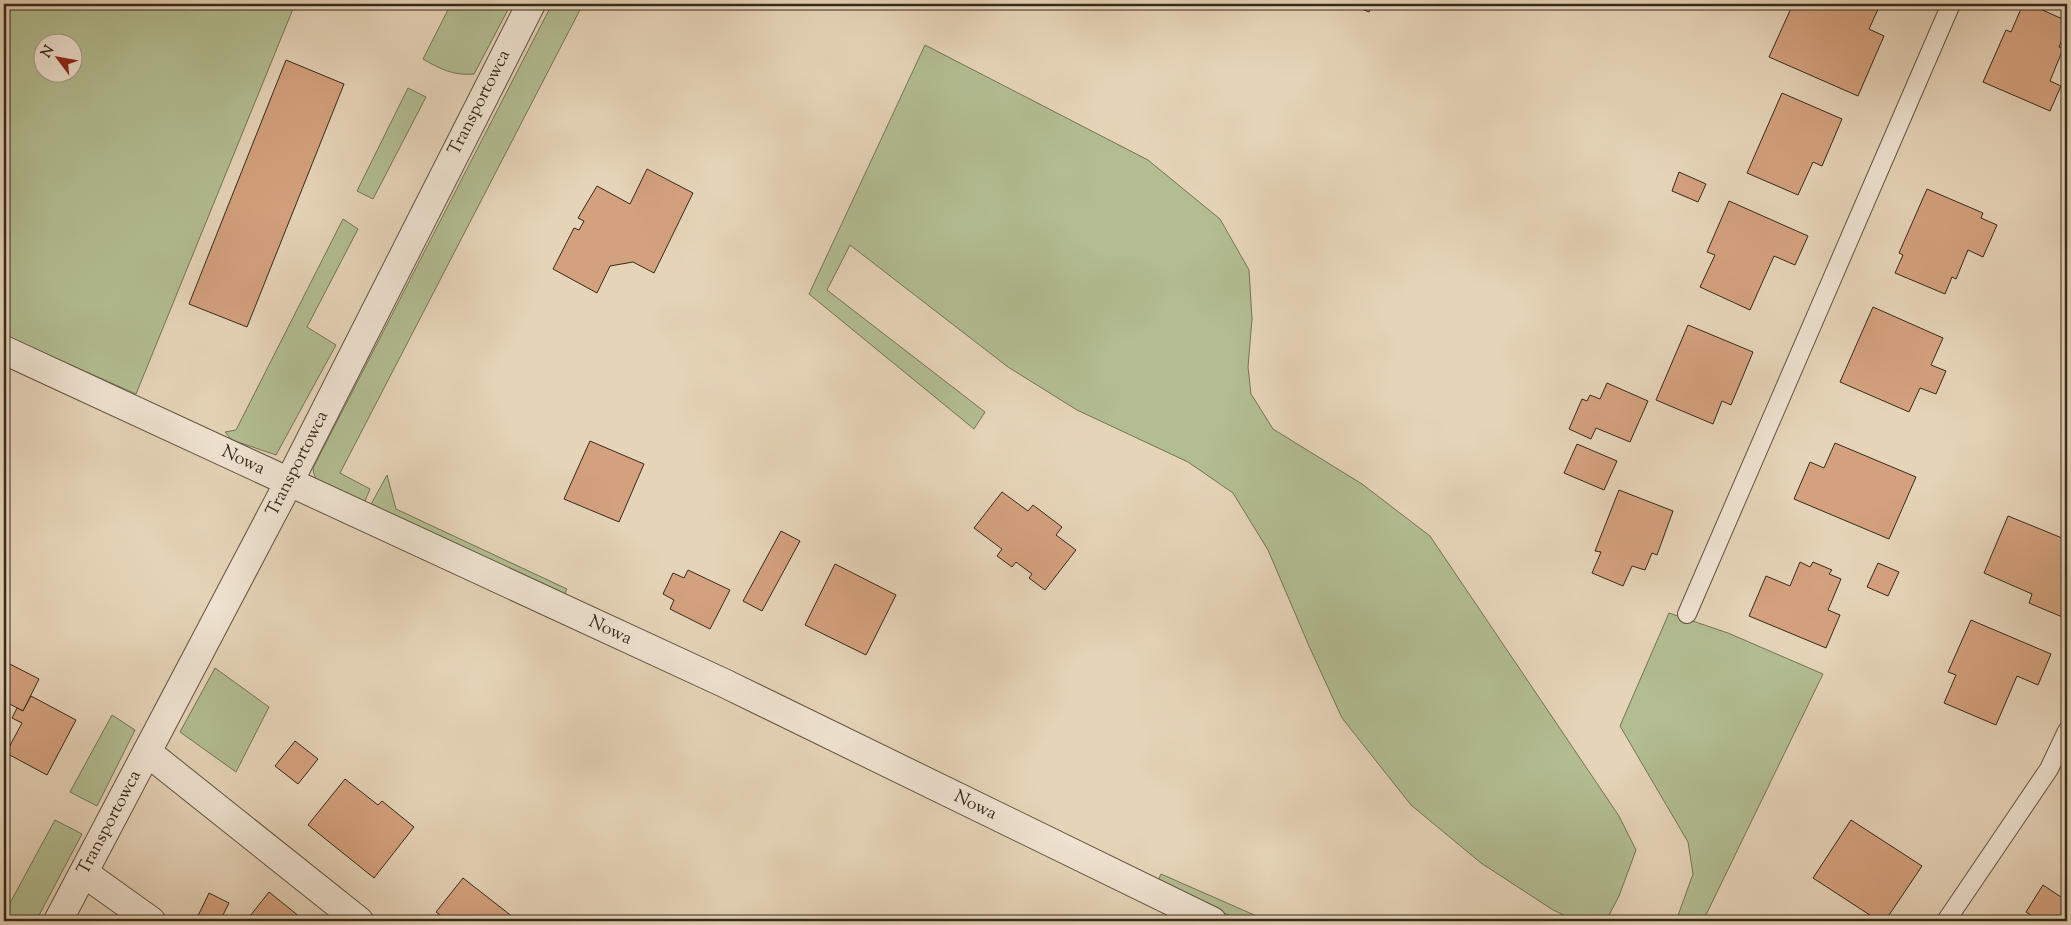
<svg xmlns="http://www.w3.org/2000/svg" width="2071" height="925" font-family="'Sorts Mill Goudy',serif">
  <rect width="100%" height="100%" fill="#e6d4b8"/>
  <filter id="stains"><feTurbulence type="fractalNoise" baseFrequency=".004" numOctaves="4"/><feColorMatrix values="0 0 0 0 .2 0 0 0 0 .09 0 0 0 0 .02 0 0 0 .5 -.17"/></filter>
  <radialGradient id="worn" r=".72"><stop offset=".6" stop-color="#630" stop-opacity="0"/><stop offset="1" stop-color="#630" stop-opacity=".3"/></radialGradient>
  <!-- green -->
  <g fill="#b2bd91" stroke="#747456" fill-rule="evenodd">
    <path d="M 4,4 L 295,4 L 136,394 L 4,335 ZM 42,42 L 72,42 L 72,72 L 42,72 Z"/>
    <path d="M 451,4 L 511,4 L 474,74 C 454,76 440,69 423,59 Z"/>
    <path d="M 552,4 L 583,4 L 340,473 L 370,489 L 363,506 C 344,498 314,491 313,468 Z"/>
    <polygon points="925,45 1148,160 1220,219 1249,270 1252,319 1248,367 1251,394 1273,429 1362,484 1430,536 1619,816 1636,850 1619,896 1606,921 1576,921 1553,910 1481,863 1411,805 1342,718 1309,646 1268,550 1233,493 1188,462 1077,410 1008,367 850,245 827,290 985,412 974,429 809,294"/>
    <polygon points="408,88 426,97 373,199 357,191"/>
    <polygon points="343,219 358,229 307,327 336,345 276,455 232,440 225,432 236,430"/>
    <polygon points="387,475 396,509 567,589 562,599 369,508"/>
    <polygon points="1669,613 1728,633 1823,674 1703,921 1676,921 1693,874 1688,842 1620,726"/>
    <polygon points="215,668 269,707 236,772 180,732"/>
    <polygon points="112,715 135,730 97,806 70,792"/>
    <polygon points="55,820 82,834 36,921 4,921 4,914"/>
    <polygon points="1161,874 1268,921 1242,921 1157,883"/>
  </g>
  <!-- building -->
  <g fill="#d4a17e" stroke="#362a1b">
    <polygon points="1350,4 1372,4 1369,12"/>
    <polygon points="1793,4 1811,6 1812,4 1880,5 1869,29 1884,36 1858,96 1769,57"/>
    <polygon points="2023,4 2029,4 2067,21 2067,28 2059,47 2063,49 2050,81 2061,86 2050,111 1983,82 2006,30 2011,32"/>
    <polygon points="286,60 344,84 247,327 189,304"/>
    <polygon points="1782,93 1842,119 1822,166 1813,162 1798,195 1747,173"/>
    <polygon points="647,169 693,193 654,273 633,262 610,266 597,293 553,269 574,228 579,230 584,221 578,218 597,186 630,204"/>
    <polygon points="1679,172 1706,184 1698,202 1672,191"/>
    <polygon points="1927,189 1983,213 1981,218 1997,225 1983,257 1968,250 1956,279 1952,277 1945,294 1895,273 1903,255 1899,253"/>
    <polygon points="1729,201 1808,236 1795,265 1774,256 1750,310 1700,287 1715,255 1707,252"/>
    <polygon points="1873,307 1943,338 1931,365 1946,371 1936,394 1920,388 1909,412 1840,382"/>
    <polygon points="1688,325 1753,352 1731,405 1722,401 1713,424 1656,400"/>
    <polygon points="1607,383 1648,401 1630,442 1596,428 1591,439 1569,429 1582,399 1587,401 1590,395 1600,399"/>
    <polygon points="590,441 644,464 619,522 564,499"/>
    <polygon points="1835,443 1916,477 1889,539 1794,499 1810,462 1824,468"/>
    <polygon points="1577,444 1617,461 1604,490 1564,473"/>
    <polygon points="1619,490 1673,511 1657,555 1652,553 1645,570 1632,566 1623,586 1592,573 1601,552 1595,551"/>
    <polygon points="1002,492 1028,511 1033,505 1062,527 1056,535 1076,550 1045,590 1029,578 1032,574 1016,562 1012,567 997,556 1002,549 974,528"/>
    <polygon points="2008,516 2067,540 2067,561 2062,573 2067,575 2067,619 2029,603 2032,594 1984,573"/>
    <polygon points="781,531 800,541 762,611 743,601"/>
    <polygon points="1800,562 1810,567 1813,562 1832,570 1829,574 1841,579 1828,610 1840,615 1826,648 1749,616 1766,576 1790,586"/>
    <polygon points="1878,563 1899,572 1888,596 1867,587"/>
    <polygon points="835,564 896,595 866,655 805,625"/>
    <polygon points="688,570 730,590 710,629 670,609 674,600 663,594 673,573 684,578"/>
    <polygon points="1971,620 2051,654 2038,685 2017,676 1996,725 1944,703 1956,675 1948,672"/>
    <polygon points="4,661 39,679 23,711 4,701"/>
    <polygon points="31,696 76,720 47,775 6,753 22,723 12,718 17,708 23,711"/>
    <polygon points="295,741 318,759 298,784 275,766"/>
    <polygon points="345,779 378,805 382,801 414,827 374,878 308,825"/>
    <polygon points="1851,820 1922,866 1885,921 1879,921 1813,878"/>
    <polygon points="463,878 518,921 448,921 436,912"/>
    <polygon points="2043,885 2061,897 2067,887 2067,921 2040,921 2026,912"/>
    <polygon points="269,892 305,921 246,921"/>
    <polygon points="209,893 229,903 220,921 203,921 197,918"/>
  </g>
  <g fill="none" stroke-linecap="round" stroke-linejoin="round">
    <!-- lane casing -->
    <g stroke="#625442" stroke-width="20">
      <g id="lane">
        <polyline points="1687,614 1951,4"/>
        <polyline points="1946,921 2049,769 2067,731"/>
      </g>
    </g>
    <!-- street casing -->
    <g stroke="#625442" stroke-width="30">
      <g id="street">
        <polyline points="4,350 724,683 1212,921"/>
        <polyline points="147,752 359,921"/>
        <polyline points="84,873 151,921"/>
        <polyline points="58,921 289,482 531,4"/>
      </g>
    </g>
    <!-- lane -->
    <use href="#lane" stroke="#efe3d1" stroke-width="18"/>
    <!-- street -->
    <use href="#street" stroke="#efe3d1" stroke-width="28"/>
  </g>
  <g text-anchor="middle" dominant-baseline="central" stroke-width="4" stroke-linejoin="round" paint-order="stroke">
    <!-- street labels -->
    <g font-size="18" fill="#362a1b" stroke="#efe3d1">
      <text transform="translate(480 103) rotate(-63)">Transportowca</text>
      <text transform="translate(243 461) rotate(25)">Nowa</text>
      <text transform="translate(298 464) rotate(-63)">Transportowca</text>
      <text transform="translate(610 631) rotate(25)">Nowa</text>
      <text transform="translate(975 806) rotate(26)">Nowa</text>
      <text transform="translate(110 823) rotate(-62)">Transportowca</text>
    </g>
  </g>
  <!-- margin -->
  <rect width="2071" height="925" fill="none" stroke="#e6d4b8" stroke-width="20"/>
  <rect x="5" y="5" width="2061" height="915" fill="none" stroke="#362a1b" stroke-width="2.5"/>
  <rect x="10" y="10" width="2051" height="905" fill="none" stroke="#362a1b"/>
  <!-- north arrow -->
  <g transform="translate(58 58) rotate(302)"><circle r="24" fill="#efe3d1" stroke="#a59988"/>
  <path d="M0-4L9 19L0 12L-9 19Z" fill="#8f2418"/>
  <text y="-8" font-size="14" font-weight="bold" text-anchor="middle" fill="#362a1b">N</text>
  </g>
  <rect width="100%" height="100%" filter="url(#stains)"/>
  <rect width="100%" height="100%" fill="url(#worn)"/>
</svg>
